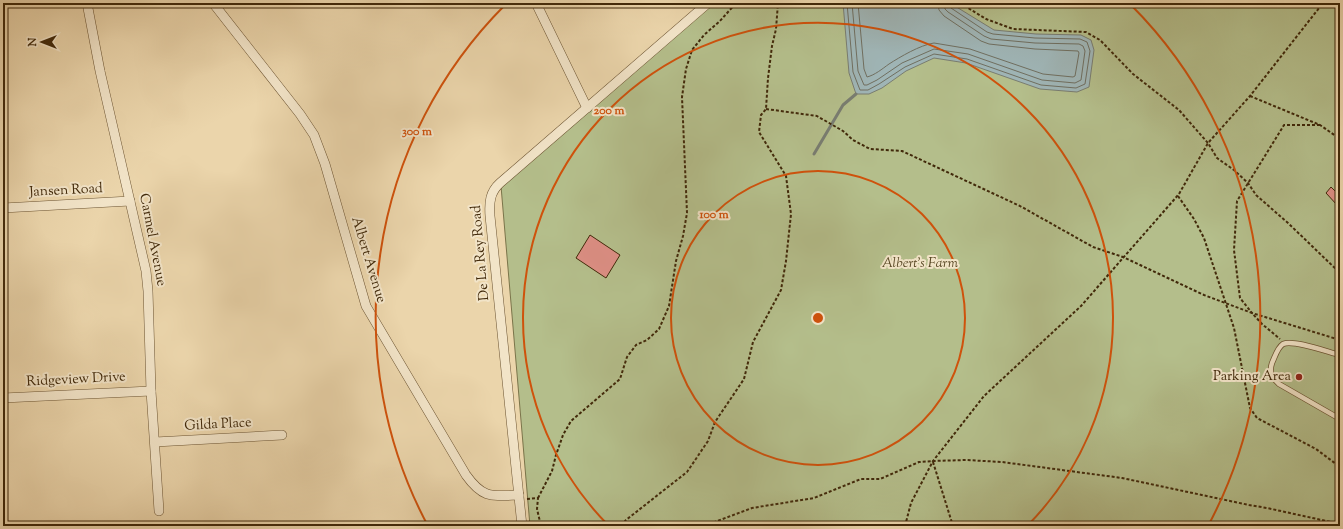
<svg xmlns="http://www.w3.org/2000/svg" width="1343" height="529" font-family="'Sorts Mill Goudy',serif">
  <rect width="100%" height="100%" fill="#ebd5ab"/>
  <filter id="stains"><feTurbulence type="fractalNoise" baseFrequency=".005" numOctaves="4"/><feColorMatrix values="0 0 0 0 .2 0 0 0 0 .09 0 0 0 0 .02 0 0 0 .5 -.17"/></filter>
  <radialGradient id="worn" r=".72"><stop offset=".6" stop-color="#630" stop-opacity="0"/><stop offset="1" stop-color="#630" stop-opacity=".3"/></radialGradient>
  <!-- green -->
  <polygon fill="#b4be8b" stroke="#7a744a" points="711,3 1340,3 1340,526 530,526 501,186"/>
  <!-- water -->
  <polygon fill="#9fb5b6" stroke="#797d71" points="843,3 950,3 994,30 1036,34 1081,35 1091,40 1094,50 1089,87 1077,92 1040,89 966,63 934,58 906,71 882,88 869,94 856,94 849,73"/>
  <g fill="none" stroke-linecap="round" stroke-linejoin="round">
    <!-- shore -->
    <g stroke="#706f60" stroke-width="1">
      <polyline points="847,3 853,72 860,90 868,90 879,84 905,67 934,54 967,59 1041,85 1076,88 1085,84 1090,51 1087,42 1080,39 1035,38 993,34 987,32 951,8 949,3"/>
      <polyline points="852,3 858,71 864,85 867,85 877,80 902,63 934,49 968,54 1042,80 1075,83 1081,80 1085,51 1083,46 1079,44 1035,43 991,39 984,36 948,12 945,9 944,3"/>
      <path d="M 858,3 L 864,69 L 867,77 C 875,75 882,69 889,64 C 900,57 920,45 934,43 L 970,49 L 1043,74 L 1073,77 L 1075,76 L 1079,53 L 1078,51 L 1035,49 L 989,44 L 981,41 L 944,16 L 939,10 L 938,3"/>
    </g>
    <!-- stream -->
    <polyline stroke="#797d71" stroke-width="3" points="814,154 843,105 856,94"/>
  </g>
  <!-- building -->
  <g fill="#dd8f85" stroke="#41290a">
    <polygon points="1331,187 1340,196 1340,202 1337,205 1326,193"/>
    <polygon points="590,235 620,255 606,278 576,258"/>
  </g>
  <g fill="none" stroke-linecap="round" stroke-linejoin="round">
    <!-- service casing -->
    <g stroke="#6c5432" stroke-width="6">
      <path id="service" d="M 1340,355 C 1328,352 1293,339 1283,344 C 1277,348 1275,357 1272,363 C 1269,372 1272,378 1279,384 L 1340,419"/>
    </g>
    <!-- minor casing -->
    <g stroke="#6c5432" stroke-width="10">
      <g id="minor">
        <polyline points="87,3 100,71 146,271 148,291 151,391 159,511"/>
        <path d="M 213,3 L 300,114 L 314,135 L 325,164 L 366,306 L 466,475 C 483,499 492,496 519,495"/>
        <polyline points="536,3 587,108"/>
        <polyline points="3,208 130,201"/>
        <polyline points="3,398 151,391"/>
        <polyline points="155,442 282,435"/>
        <path d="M 522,526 L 490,216 C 489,202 490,192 500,183 L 708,3"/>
      </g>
    </g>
    <!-- path -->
    <g stroke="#41290a" stroke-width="2" stroke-dasharray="3 2" stroke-linecap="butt">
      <polyline points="960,3 986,19 1013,29 1086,32 1100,40 1133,74 1179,110 1208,143 1217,158 1234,170 1248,183 1256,195 1288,223 1340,273"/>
      <polyline points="1250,96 1320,125 1340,139"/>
      <polyline points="766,109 817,116 843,131 853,140 870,149 902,151 1020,206 1093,247 1123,257 1204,295 1252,313 1262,324 1280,339"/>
      <polyline points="1320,125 1284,125 1237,201 1234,250 1240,298 1252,313 1340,340"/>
      <polyline points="1178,196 1194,219 1204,238 1234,328 1250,408 1257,418 1316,449 1340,467"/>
      <polyline points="933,462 953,526"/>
      <polyline points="538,498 552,471 556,455 563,435 571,421 620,379 627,357 636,345 647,340 659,329 669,306 676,261 683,236 687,213 682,97 686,69 692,50 704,35 720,21 736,3"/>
      <polyline points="527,499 538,498 537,509 541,526"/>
      <polyline points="621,526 626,520 687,472 708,441 715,422 744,379 753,342 781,290 786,261 791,214 786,176 759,132 761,115 766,109 768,78 772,46 776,29 778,3"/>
      <polyline points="704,526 752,508 814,498 861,479 880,479 919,462 933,461 966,460 1002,462 1122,478 1249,505 1267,508 1340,524"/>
      <polyline points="905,526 911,503 933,461 984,396 1081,306 1179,194 1208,143 1250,96 1323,3"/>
    </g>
    <!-- service -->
    <use href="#service" stroke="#f2e4c8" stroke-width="4.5"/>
    <!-- minor -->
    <use href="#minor" stroke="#f2e4c8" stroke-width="9"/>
  </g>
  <!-- distance rings -->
  <g fill="none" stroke="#cf520c" stroke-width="2">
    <circle cx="818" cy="318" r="147"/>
    <path d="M608 525A295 295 0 1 1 1028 525"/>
    <path d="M428 526A442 442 0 0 1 505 5M1131 5A442 442 0 0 1 1208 526"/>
  </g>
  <!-- markers -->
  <circle fill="#8f2418" stroke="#f2e4c8" stroke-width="1.5" cx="1299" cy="377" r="4"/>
  <g text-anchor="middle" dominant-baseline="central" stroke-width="4" stroke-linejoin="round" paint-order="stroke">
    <!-- street labels -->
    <g font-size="14" fill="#41290a" stroke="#f2e4c8">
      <text transform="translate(66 191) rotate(-3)">Jansen Road</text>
      <text transform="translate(152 240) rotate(79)">Carmel Avenue</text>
      <text transform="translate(481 253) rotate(-95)">De La Rey Road</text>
      <text transform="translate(368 260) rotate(73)">Albert Avenue</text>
      <text transform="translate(76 380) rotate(-3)">Ridgeview Drive</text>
      <text transform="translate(218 425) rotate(-3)">Gilda Place</text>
    </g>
    <!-- park labels -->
    <g font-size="14" font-style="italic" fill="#584724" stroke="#f2e4c8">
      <text x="920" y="264">Albert's Farm</text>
    </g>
    <!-- poi labels -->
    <g font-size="14" fill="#41290a" stroke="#f2e4c8" text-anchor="end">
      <text x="1291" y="377">Parking Area</text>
    </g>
  </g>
  <circle cx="818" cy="318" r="6" fill="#cf520c" stroke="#f2e4c8" stroke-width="2"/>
  <g font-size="12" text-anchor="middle" font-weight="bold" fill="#cf520c" stroke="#f2e4c8" stroke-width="4" stroke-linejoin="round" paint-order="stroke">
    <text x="609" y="114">200 m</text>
    <text x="417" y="135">300 m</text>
    <text x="714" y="218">100 m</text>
  </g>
  <!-- margin -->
  <rect width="1343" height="529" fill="none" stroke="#ebd5ab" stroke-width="16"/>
  <rect x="4" y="4" width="1335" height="521" fill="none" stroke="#41290a" stroke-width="2"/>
  <rect x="8" y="8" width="1327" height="513" fill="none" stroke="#41290a"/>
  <!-- north arrow -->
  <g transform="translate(42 42) rotate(270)" stroke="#f2e4c8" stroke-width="3" paint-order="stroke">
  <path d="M0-3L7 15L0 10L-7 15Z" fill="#41290a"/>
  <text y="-6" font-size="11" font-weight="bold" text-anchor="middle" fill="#41290a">N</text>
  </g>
  <rect width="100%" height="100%" filter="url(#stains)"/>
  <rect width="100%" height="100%" fill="url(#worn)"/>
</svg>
